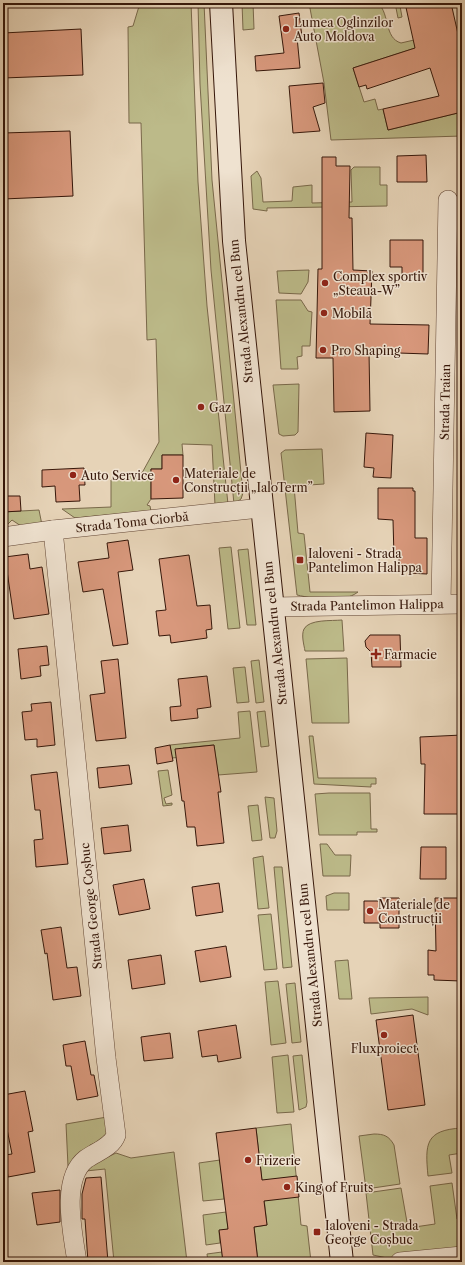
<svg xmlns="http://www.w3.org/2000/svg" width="465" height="1265" font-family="'Libre Caslon Text',serif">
  <rect width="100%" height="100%" fill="#e6d3b7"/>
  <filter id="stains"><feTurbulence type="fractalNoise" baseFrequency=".005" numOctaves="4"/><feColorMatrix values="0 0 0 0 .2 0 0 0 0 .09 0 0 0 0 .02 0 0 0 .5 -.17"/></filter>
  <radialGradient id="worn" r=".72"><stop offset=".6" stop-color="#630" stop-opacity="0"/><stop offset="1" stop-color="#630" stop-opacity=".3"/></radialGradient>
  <!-- green -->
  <g fill="#bcba89" stroke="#79684a">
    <polygon points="140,3 191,3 198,182 207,306 228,504 215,505 212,445 182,444 183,455 162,455 162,469 151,469 151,499 147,505 150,506 151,511 75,518 62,509 111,507 111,480 142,473 159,442 156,339 147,340 141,123 129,123 128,27 133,26"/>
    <polygon points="198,3 204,3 212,180 243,493 241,499 234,504 211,270 200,84"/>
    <polygon points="242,3 253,3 254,29 243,30"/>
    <path d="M 309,3 L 378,3 C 390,14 384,38 401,43 L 462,29 L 462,33 L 353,68 L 364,102 L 375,99 L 378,110 L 383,109 L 388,130 L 462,112 L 462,136 L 331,140 L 324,83 Z"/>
    <polygon points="395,3 408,3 400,6 402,17 398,18"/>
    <polygon points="354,167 380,167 380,185 387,185 387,206 267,208 267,211 253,209 251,176 257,171 261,178 263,202 292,201 293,187 312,185 312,203 352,202 351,170"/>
    <polygon points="309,270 308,282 301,294 279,293 277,271"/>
    <polygon points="276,300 301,300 308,311 312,312 310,346 302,346 302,356 297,357 298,369 281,369"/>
    <polygon points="299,384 298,432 295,435 283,436 279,434 273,385"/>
    <path d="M 322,449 L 324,484 L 294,486 L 298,533 L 304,534 L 310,592 L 358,592 C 342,604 315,599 297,595 L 281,453 L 285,450 Z"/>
    <polygon points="39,510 42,525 24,528 12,520 5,527 3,526 3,512"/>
    <polygon points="231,547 240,628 228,629 219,548"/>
    <polygon points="248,549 256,625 247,625 238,550"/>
    <path d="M 342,620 L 344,651 L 305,651 C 304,645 301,635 304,629 C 309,619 332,621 342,620 Z"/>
    <polygon points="347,658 349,723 312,723 306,659"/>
    <polygon points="259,660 264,702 256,703 251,661"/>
    <polygon points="245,667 249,702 237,703 233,668"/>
    <polygon points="250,711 257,772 218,775 214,745 183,748 183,757 172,758 170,745 240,738 238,712"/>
    <polygon points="265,711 269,746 261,747 257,712"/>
    <polygon points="309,736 313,736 318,778 376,778 376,784 371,784 371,787 314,784"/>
    <polygon points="168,770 172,795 164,798 166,804 172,803 172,805 163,806 158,771"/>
    <polygon points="329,793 370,793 371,829 377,829 377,832 357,832 357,835 319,835 315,794"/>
    <polygon points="265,797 274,798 277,831 275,838 270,838"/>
    <polygon points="258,805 262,840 252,841 248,806"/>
    <polygon points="320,844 327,844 335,855 351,855 350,876 323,876"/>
    <polygon points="263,856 269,908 258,909 253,858"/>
    <polygon points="274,867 282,867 292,967 283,968"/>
    <polygon points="334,893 349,893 349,910 327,910 326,896"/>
    <polygon points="271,914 277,969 264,970 258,915"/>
    <polygon points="348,960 352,999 339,999 335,961"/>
    <polygon points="278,981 286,1043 271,1045 265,982"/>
    <polygon points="295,983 301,1042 292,1043 286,984"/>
    <polygon points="428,997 428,1015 412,1009 371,1014 369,998"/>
    <polygon points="288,1055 294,1112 277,1113 272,1057"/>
    <polygon points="302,1055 307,1102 306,1107 299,1110 293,1056"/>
    <polygon points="107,1117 109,1137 90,1145 68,1166 66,1124"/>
    <polygon points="291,1124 301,1225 307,1226 311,1262 258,1262 254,1227 267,1225 256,1128"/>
    <path d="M 462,1128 L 462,1153 L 449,1155 L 452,1173 L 428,1176 C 425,1144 425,1130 462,1128 Z"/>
    <path d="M 374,1134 C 384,1134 389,1136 394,1145 L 400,1184 L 366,1189 L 359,1136 Z"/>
    <polygon points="174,1152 187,1262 114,1262 105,1169 86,1171 91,1165 116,1153 131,1158"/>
    <polygon points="220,1160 224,1199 203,1201 199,1163"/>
    <polygon points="452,1183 457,1219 462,1218 462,1249 387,1258 373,1255 366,1193 401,1188 408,1228 435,1224 430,1186"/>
    <polygon points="226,1212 228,1229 219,1231 220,1243 206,1245 203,1215"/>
    <polygon points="222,1252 223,1262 208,1262 207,1254"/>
  </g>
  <!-- building -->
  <g fill="#d8987c" stroke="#36170a">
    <polygon points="405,3 451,3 458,34 462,33 462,112 388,130 383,109 439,96 430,68 367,89 366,85 359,87 353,68 415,48"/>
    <polygon points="299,13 302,37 297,37 300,68 256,71 255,56 284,53 279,16"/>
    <polygon points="81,29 83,75 3,78 3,33"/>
    <polygon points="323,83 325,103 313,107 320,131 293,133 289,86"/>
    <polygon points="70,131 73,196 3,199 3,133"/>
    <polygon points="426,155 427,182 397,182 397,156"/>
    <polygon points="322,157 336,157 336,166 350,166 349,218 352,218 353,270 372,271 370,324 429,325 428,354 369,352 370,411 334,412 333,358 316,358 318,269 322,269"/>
    <polygon points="390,240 423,240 423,275 402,275 402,267 390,267"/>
    <polygon points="366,433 393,435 391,478 373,477 374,468 364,467"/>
    <polygon points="162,455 183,455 183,498 151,499 151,469 162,469"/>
    <polygon points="84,468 85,485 79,485 80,501 56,502 55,486 42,487 42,470"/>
    <polygon points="378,488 413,488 413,491 415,491 415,538 427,538 427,574 409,573 409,569 399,569 399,557 394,557 393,520 378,519"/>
    <polygon points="3,496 20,496 21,511 3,512"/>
    <polygon points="128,540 133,570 118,572 128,644 113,646 103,589 83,592 78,562 109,558 107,543"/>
    <polygon points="28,554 30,569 42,567 49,614 14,619 5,557"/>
    <polygon points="189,555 197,606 210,605 212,629 206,630 207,638 171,643 170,635 159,636 156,611 166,610 159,559"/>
    <polygon points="370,635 400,635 401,667 372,667 371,652 366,647 365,641"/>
    <polygon points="47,646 49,665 40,666 41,676 21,679 18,649"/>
    <polygon points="118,659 126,738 96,741 90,695 105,693 101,661"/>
    <polygon points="207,676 211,707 197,709 198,718 171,721 170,707 181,706 178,679"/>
    <polygon points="51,702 55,745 37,747 37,739 25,740 22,712 32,711 31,704"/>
    <polygon points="462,735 462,814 424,814 425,764 421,764 420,737"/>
    <polygon points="170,745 173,761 157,764 155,748"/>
    <polygon points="214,745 221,792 218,792 224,843 197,846 195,827 187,827 184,801 182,801 175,749"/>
    <polygon points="129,765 132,784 99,788 97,768"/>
    <polygon points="57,772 68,864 36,867 34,840 43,839 40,810 35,810 31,775"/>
    <polygon points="128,825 131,851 104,854 101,828"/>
    <polygon points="421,847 446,847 446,879 420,879"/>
    <polygon points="144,879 150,909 119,915 113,885"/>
    <polygon points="219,883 223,912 196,916 192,887"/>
    <polygon points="380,898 399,898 399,928 380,928 380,923 364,923 364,901 380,901"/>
    <polygon points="435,898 462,898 461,981 434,980 434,975 428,975 428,950 436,951"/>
    <polygon points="61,927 67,968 77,967 81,996 53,1000 47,953 45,954 41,930"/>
    <polygon points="226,946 231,977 200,982 195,951"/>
    <polygon points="161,955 165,984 132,989 128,960"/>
    <polygon points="413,1015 425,1105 388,1110 376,1020"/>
    <polygon points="236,1025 241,1058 218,1062 217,1055 202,1057 198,1031"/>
    <polygon points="170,1033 173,1058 144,1061 141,1037"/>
    <polygon points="85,1041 91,1075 94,1075 98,1096 77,1100 71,1066 66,1066 63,1045"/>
    <polygon points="25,1091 33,1131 28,1132 35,1172 8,1177 5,1155 12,1154 3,1109 3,1095"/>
    <polygon points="256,1128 262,1180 297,1176 299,1197 264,1201 267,1225 254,1227 258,1262 223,1262 219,1230 228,1229 216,1133"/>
    <polygon points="101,1177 108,1262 88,1262 85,1219 82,1219 82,1194 86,1178"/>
    <polygon points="60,1190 60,1222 37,1225 32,1193"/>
  </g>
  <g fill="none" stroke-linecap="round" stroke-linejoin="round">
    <!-- street casing -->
    <g stroke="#624635" stroke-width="20">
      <g id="street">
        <path d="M 53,530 L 106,1058 L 116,1135 C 112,1147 96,1152 86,1159 C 60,1179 73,1234 77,1262"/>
        <polyline points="3,537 53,530 261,508"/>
        <polyline points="441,604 448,200"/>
        <polyline points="272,607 462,604"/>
        <polyline points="400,1262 462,1256"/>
      </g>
    </g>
    <!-- secondary casing -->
    <g stroke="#36170a" stroke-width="24">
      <polyline id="secondary" points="221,3 234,241 342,1262"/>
    </g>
    <!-- street -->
    <use href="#street" stroke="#efe2d0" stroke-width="19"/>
    <!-- secondary -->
    <use href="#secondary" stroke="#efe2d0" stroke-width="22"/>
  </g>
  <!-- markers -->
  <g fill="#8f2418" stroke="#efe2d0" stroke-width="1.5">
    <circle cx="286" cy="29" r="4"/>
    <circle cx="325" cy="283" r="4"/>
    <circle cx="324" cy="313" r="4"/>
    <circle cx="323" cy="350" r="4"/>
    <circle cx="201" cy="407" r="4"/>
    <circle cx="73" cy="475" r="4"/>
    <circle cx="176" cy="480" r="4"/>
    <rect x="296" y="556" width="8" height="8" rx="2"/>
    <path d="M374 648h4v4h4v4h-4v4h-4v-4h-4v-4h4z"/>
    <circle cx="370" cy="911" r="4"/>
    <circle cx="384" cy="1035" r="4"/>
    <circle cx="248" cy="1160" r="4"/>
    <circle cx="287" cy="1187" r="4"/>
    <rect x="313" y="1228" width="8" height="8" rx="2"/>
  </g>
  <g text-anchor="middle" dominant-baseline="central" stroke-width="3" stroke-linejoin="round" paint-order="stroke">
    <!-- poi labels -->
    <g font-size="12" fill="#36170a" stroke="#efe2d0" text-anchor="start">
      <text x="294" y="22">Lumea Oglinzilor<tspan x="294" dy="14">Auto Moldova</tspan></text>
      <text x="333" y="276">Complex sportiv<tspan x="333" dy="14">„Steaua-W”</tspan></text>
      <text x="332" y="313">Mobilă</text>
      <text x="331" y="350">Pro Shaping</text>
      <text x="209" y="407">Gaz</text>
      <text x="184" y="473">Materiale de<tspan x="184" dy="14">Construcții „IaloTerm”</tspan></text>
      <text x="81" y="475">Auto Service</text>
      <text x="308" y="553">Ialoveni - Strada<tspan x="308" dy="14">Pantelimon Halippa</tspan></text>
      <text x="384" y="654">Farmacie</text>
      <text x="378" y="904">Materiale de<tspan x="378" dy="14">Construcții</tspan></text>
      <text x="384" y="1048" text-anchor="middle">Fluxproiect</text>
      <text x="256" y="1160">Frizerie</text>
      <text x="295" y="1187">King of Fruits</text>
      <text x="325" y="1225">Ialoveni - Strada<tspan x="325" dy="14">George Coșbuc</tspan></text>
    </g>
    <!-- street labels -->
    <g font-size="12" fill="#36170a" stroke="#efe2d0">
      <text transform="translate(241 311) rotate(-96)">Strada Alexandru cel Bun</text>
      <text transform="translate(445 402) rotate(-89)">Strada Traian</text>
      <text transform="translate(132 522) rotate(-6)">Strada Toma Ciorbă</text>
      <text transform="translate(367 605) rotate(-1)">Strada Pantelimon Halippa</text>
      <text transform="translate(275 633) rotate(-96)">Strada Alexandru cel Bun</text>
      <text transform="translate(91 906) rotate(-96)">Strada George Coșbuc</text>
      <text transform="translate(310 955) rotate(-96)">Strada Alexandru cel Bun</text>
    </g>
  </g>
  <!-- margin -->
  <rect width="465" height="1265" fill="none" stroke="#e6d3b7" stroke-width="16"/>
  <rect x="4" y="4" width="457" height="1257" fill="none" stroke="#36170a" stroke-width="2"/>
  <rect x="8" y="8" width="449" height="1249" fill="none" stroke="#36170a"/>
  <rect width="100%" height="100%" filter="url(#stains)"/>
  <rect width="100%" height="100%" fill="url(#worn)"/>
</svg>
